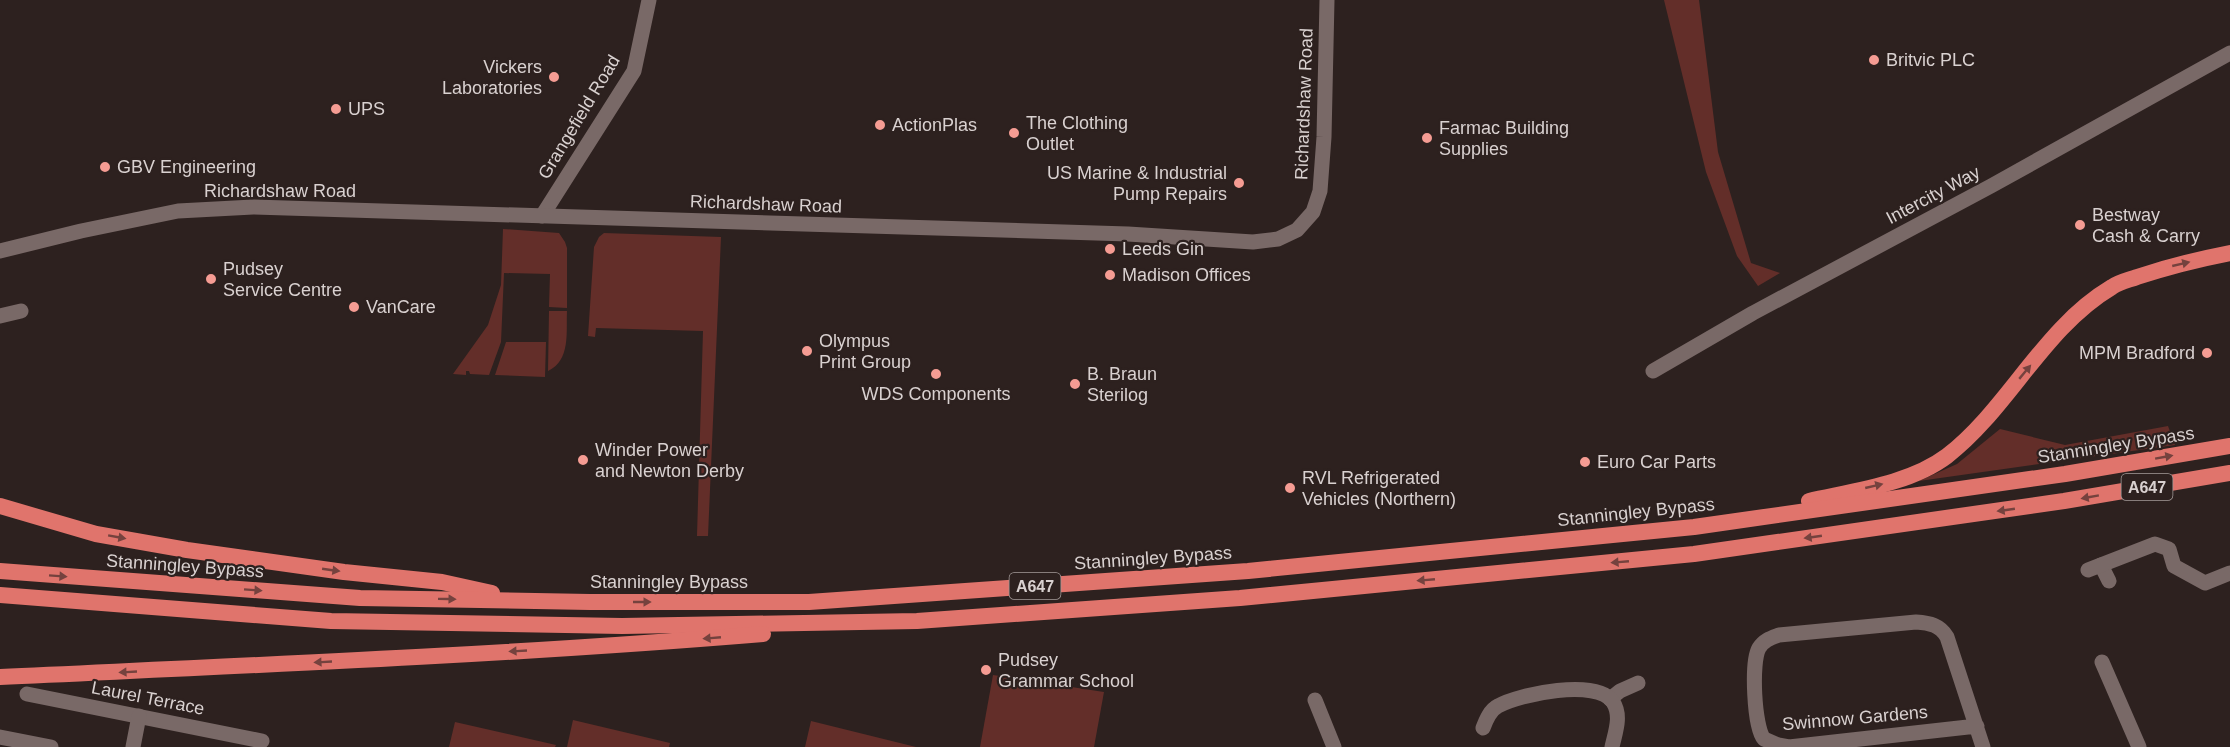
<svg xmlns="http://www.w3.org/2000/svg" width="2230" height="747" font-family="Arial,sans-serif">
  <rect width="100%" height="100%" fill="#2d211f"/>
  <!-- green -->
  <g fill="#632e29">
    <polygon points="1664,0 1699,0 1718,152 1751,263 1780,273 1758,286 1737,256 1706,172"/>
    <polygon points="503,229 559,233 565,242 567,248 567,308 549,307 550,274 504,273 501,342 489,375 470,374 469,371 466,371 466,375 453,374 488,325 501,285"/>
    <polygon points="604,233 721,237 708,536 697,536 703,331 596,328 595,337 588,336 594,247 599,237"/>
    <path d="M 549,311 L 567,311 C 566,332 571,360 548,371 Z"/>
    <polygon points="506,342 546,342 545,377 495,375"/>
    <polygon points="2168,426 2175,445 1919,481 1957,464 2000,429 2065,445"/>
    <polygon points="993,675 1104,692 1094,747 980,747"/>
    <polygon points="573,720 670,743 669,747 567,747"/>
    <polygon points="811,721 916,747 805,747"/>
    <polygon points="455,722 556,745 555,747 449,747"/>
  </g>
  <g fill="none" stroke-linecap="round" stroke-linejoin="round">
    <!-- minor -->
    <g stroke="#796967" stroke-width="15">
      <polyline points="542,216 634,71 649,0"/>
      <polyline points="0,251 81,231 178,211 253,207 1128,234 1253,242 1278,239 1297,230 1313,212 1320,191 1324,137 1327,0"/>
      <polyline points="0,316 21,311"/>
      <polyline points="1653,371 1753,313 1991,186 2230,53"/>
      <polyline points="2101,565 2109,581"/>
      <polyline points="2088,570 2155,544 2169,549 2174,566 2205,583 2230,573"/>
      <polyline points="2102,662 2139,747"/>
      <polyline points="27,694 262,741"/>
      <polyline points="1610,699 1620,691 1638,683"/>
      <polyline points="1315,700 1334,747"/>
      <path d="M 1977,726 L 1789,747 L 1778,745 L 1764,739 C 1754,727 1751,662 1759,648 C 1764,640 1771,638 1779,635 L 1916,622 C 1930,623 1940,625 1947,637 L 1983,747"/>
      <path d="M 1483,728 C 1486,720 1490,710 1498,706 C 1519,694 1597,678 1613,702 C 1622,716 1615,733 1612,747"/>
      <polyline points="0,737 51,747"/>
      <polyline points="133,747 139,716"/>
    </g>
    <!-- trunk -->
    <g stroke="#e0746c" stroke-width="16">
      <path d="M 1809,501 C 1853,491 1910,484 1947,456 C 2009,408 2043,328 2112,287 C 2119,282 2129,280 2137,277 C 2167,267 2199,259 2230,253"/>
      <polyline points="0,506 96,534 187,550 344,572 442,582 492,593"/>
      <polyline points="0,571 360,598 590,602 809,602 1248,571 1694,527 2065,474 2230,446"/>
      <polyline points="0,595 331,621 622,626 917,621 1240,598 1694,554 2064,501 2230,473"/>
      <path d="M 0,677 C 255,665 509,655 763,634"/>
    </g>
  </g>
  <!-- one-way arrows -->
  <defs><path id="oneway-solid" d="M-6-.8H1V-3.2L6.5 0L1 3.2V.8H-6Z" transform="scale(1.5)"/></defs>
  <g fill="#75423e">
    <use href="#oneway-solid" transform="translate(2181 264) rotate(-13)"/>
    <use href="#oneway-solid" transform="translate(2025 372) rotate(-50)"/>
    <use href="#oneway-solid" transform="translate(2164 457) rotate(-10)"/>
    <use href="#oneway-solid" transform="translate(1874 486) rotate(-13)"/>
    <use href="#oneway-solid" transform="translate(2090 497) rotate(170)"/>
    <use href="#oneway-solid" transform="translate(2006 510) rotate(172)"/>
    <use href="#oneway-solid" transform="translate(117 537) rotate(10)"/>
    <use href="#oneway-solid" transform="translate(1813 537) rotate(172)"/>
    <use href="#oneway-solid" transform="translate(1620 562) rotate(175)"/>
    <use href="#oneway-solid" transform="translate(331 570) rotate(8)"/>
    <use href="#oneway-solid" transform="translate(58 576) rotate(4)"/>
    <use href="#oneway-solid" transform="translate(1426 580) rotate(175)"/>
    <use href="#oneway-solid" transform="translate(253 590) rotate(4)"/>
    <use href="#oneway-solid" transform="translate(447 599) rotate(1)"/>
    <use href="#oneway-solid" transform="translate(642 602)"/>
    <use href="#oneway-solid" transform="translate(712 638) rotate(175)"/>
    <use href="#oneway-solid" transform="translate(518 651) rotate(177)"/>
    <use href="#oneway-solid" transform="translate(323 662) rotate(177)"/>
    <use href="#oneway-solid" transform="translate(128 672) rotate(177)"/>
  </g>
  <!-- markers -->
  <g fill="#f59c93" stroke="#2d211f" stroke-width="2">
    <circle cx="1874" cy="60" r="6"/>
    <circle cx="554" cy="77" r="6"/>
    <circle cx="336" cy="109" r="6"/>
    <circle cx="880" cy="125" r="6"/>
    <circle cx="1014" cy="133" r="6"/>
    <circle cx="1427" cy="138" r="6"/>
    <circle cx="105" cy="167" r="6"/>
    <circle cx="1239" cy="183" r="6"/>
    <circle cx="2080" cy="225" r="6"/>
    <circle cx="1110" cy="249" r="6"/>
    <circle cx="1110" cy="275" r="6"/>
    <circle cx="211" cy="279" r="6"/>
    <circle cx="354" cy="307" r="6"/>
    <circle cx="807" cy="351" r="6"/>
    <circle cx="2207" cy="353" r="6"/>
    <circle cx="936" cy="374" r="6"/>
    <circle cx="1075" cy="384" r="6"/>
    <circle cx="583" cy="460" r="6"/>
    <circle cx="1585" cy="462" r="6"/>
    <circle cx="1290" cy="488" r="6"/>
    <circle cx="986" cy="670" r="6"/>
  </g>
  <g text-anchor="middle" dominant-baseline="central" stroke-width="4.5" stroke-linejoin="round" paint-order="stroke">
    <!-- shield labels -->
    <g fill="#2d211f" stroke="#a59c9b" stroke-width="1.5">
      <rect x="2121.5" y="474" width="51" height="26" rx="4.5"/>
      <rect x="1009.5" y="573" width="51" height="26" rx="4.5"/>
    </g>
    <g font-size="16" font-weight="bold" fill="#d9d1d0">
      <text x="2147" y="487">A647</text>
      <text x="1035" y="586">A647</text>
    </g>
    <!-- poi labels -->
    <g font-size="18" fill="#d9d1d0" stroke="#2d211f" text-anchor="start">
      <text x="1886" y="60">Britvic PLC</text>
      <text x="542" y="67" text-anchor="end">Vickers<tspan x="542" dy="21">Laboratories</tspan></text>
      <text x="348" y="109">UPS</text>
      <text x="1026" y="123">The Clothing<tspan x="1026" dy="21">Outlet</tspan></text>
      <text x="892" y="125">ActionPlas</text>
      <text x="1439" y="128">Farmac Building<tspan x="1439" dy="21">Supplies</tspan></text>
      <text x="117" y="167">GBV Engineering</text>
      <text x="1227" y="173" text-anchor="end">US Marine &amp; Industrial<tspan x="1227" dy="21">Pump Repairs</tspan></text>
      <text x="2092" y="215">Bestway<tspan x="2092" dy="21">Cash &amp; Carry</tspan></text>
      <text x="1122" y="249">Leeds Gin</text>
      <text x="223" y="269">Pudsey<tspan x="223" dy="21">Service Centre</tspan></text>
      <text x="1122" y="275">Madison Offices</text>
      <text x="366" y="307">VanCare</text>
      <text x="819" y="341">Olympus<tspan x="819" dy="21">Print Group</tspan></text>
      <text x="2195" y="353" text-anchor="end">MPM Bradford</text>
      <text x="1087" y="374">B. Braun<tspan x="1087" dy="21">Sterilog</tspan></text>
      <text x="936" y="394" text-anchor="middle">WDS Components</text>
      <text x="595" y="450">Winder Power<tspan x="595" dy="21">and Newton Derby</tspan></text>
      <text x="1597" y="462">Euro Car Parts</text>
      <text x="1302" y="478">RVL Refrigerated<tspan x="1302" dy="21">Vehicles (Northern)</tspan></text>
      <text x="998" y="660">Pudsey<tspan x="998" dy="21">Grammar School</tspan></text>
    </g>
    <!-- street labels -->
    <g font-size="18" fill="#d9d1d0" stroke="#2d211f">
      <text transform="translate(1304 104) rotate(-88)">Richardshaw Road</text>
      <text transform="translate(579 117) rotate(-59)">Grangefield Road</text>
      <text x="280" y="191">Richardshaw Road</text>
      <text transform="translate(1933 195) rotate(-28)">Intercity Way</text>
      <text transform="translate(766 204) rotate(2)">Richardshaw Road</text>
      <text transform="translate(2116 445) rotate(-9)">Stanningley Bypass</text>
      <text transform="translate(1636 512) rotate(-6)">Stanningley Bypass</text>
      <text transform="translate(1153 558) rotate(-4)">Stanningley Bypass</text>
      <text transform="translate(185 566) rotate(4)">Stanningley Bypass</text>
      <text x="669" y="582">Stanningley Bypass</text>
      <text transform="translate(148 698) rotate(11)">Laurel Terrace</text>
      <text transform="translate(1855 718) rotate(-5)">Swinnow Gardens</text>
    </g>
  </g>
</svg>
